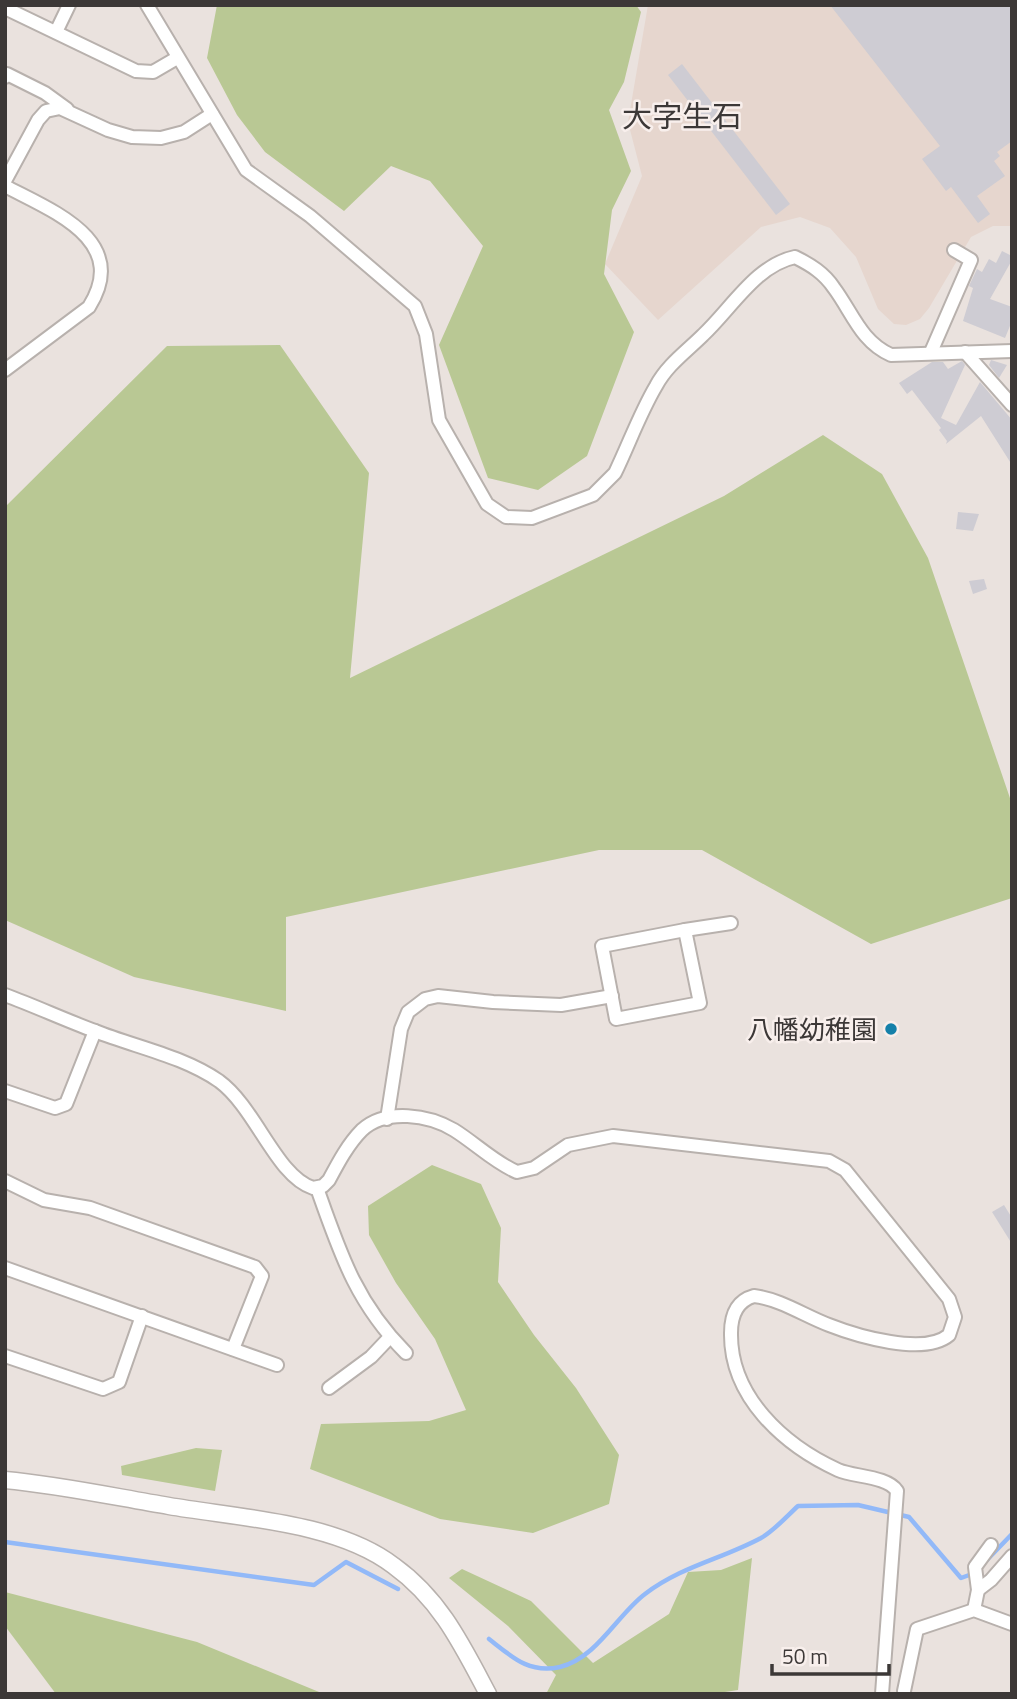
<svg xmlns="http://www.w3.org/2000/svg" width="1017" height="1699" font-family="'Titillium Web','Noto Sans JP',sans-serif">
  <rect width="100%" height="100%" fill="#eae2de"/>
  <!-- built -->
  <polygon fill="#e6d6ce" points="648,5 1012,5 1012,226 993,226 971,237 929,308 920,319 906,325 894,324 878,309 856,257 830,228 800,217 761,227 658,320 605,264 642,176 628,122"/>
  <!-- green -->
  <g fill="#b9c894">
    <polygon points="217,5 636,5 641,12 624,82 609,110 631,171 612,210 604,274 634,332 587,456 538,490 488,478 439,345 483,246 430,181 391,166 344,211 265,152 237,115 207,58"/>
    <polygon points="280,345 369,473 350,678 724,496 823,435 882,474 928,558 1012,804 1012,898 871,944 702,850 599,850 286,917 286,1011 134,977 5,920 5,507 167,346"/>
    <polygon points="432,1165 481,1184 501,1228 498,1282 534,1335 576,1388 619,1455 609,1504 533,1533 440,1519 310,1469 321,1424 429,1421 466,1410 435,1339 396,1283 369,1235 368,1206"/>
    <polygon points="196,1448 222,1450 215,1491 122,1475 121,1466"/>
    <polygon points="752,1558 738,1690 712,1694 546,1694 556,1675 508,1626 449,1578 462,1569 531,1601 593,1663 669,1614 688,1572 721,1570"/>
    <polygon points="5,1592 197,1642 324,1694 56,1694 5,1626"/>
  </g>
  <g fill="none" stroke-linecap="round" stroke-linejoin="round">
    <!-- stream -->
    <g stroke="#92b9f8" stroke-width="4.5">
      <polyline points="5,1542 314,1585 346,1562 398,1589"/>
      <polyline points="984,1563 1012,1534"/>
      <path d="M 489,1639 C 512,1657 529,1674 560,1667 C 597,1658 617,1615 645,1594 C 682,1566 722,1559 761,1538 C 775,1530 787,1516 798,1506 L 858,1505 L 909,1517 L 961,1578 L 972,1574"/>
    </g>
  </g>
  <!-- building -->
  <g fill="#ceccd3">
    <polygon points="830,5 1012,5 1012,141 997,152 1000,156 994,161 1005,176 977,196 990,214 978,223 951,187 946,191 922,159 940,146"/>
    <polygon points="682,64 790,204 776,215 668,75"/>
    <polygon points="1002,251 1012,256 1012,260 990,299 1012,307 1012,321 1005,338 963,321 973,288 969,286 977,269 982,272 989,259 996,263"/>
    <polygon points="991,360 1007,365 999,378 989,365"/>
    <polygon points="962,361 965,365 941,418 956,425 980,382 1012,420 1012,465 981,416 946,444 947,441 939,430 941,428 912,390 907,394 899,383 932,362 943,362 948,369"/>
    <polygon points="958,512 979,514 973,531 956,529"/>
    <polygon points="984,579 987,589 973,594 969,581"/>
    <polygon points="1004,1205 1012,1218 1012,1244 992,1212"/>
  </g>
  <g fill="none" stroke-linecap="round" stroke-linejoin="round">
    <!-- minor casing -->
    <g stroke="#b8b1ad" stroke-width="16">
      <g id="minor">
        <path d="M 147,5 L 246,170 L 310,216 L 415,306 L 426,334 L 439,420 L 487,504 L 506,517 L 532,518 L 593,495 L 615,473 C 629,444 640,413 656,386 C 667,365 687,351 703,335 C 731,309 756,265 795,257 C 811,265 824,273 834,288 C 852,312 861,342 891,355 L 1012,351"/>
        <polyline points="5,8 136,71 153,72 177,58"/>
        <polyline points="56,32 69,5"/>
        <polyline points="5,77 7,74 45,93 67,109"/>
        <polyline points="5,181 38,120 46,111 60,108 108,130 132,137 161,138 184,132 212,114"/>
        <path d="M 5,186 C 52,211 131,240 89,307 L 5,370"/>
        <polyline points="931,352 971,260 954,250"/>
        <polyline points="965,352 1012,405"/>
        <polygon points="685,930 700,1003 616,1019 602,946"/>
        <polyline points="685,930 731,923"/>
        <path d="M 5,995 C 35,1006 65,1020 95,1031 C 135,1047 183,1056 219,1081 C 256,1108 276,1176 313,1188 L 323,1186 L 329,1180 C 338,1163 348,1144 362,1130 C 386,1108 429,1115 454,1130 C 475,1143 495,1163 517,1172 L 534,1168 L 568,1145 L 613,1136 L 829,1161 L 845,1170 L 949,1299 L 955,1317 L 949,1335 C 924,1356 857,1336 829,1325 C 805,1316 780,1299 754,1296 C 736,1301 731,1316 731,1333 C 730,1396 783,1445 838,1470 C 854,1477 887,1476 897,1491 L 882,1694"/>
        <polyline points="5,1091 55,1108 66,1104 95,1031"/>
        <polyline points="387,1119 401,1029 408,1012 425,999 438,996 493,1002 561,1005 612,996"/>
        <polyline points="5,1181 44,1200 90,1208 255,1267 262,1276 233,1349"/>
        <path d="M 317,1188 C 340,1253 356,1303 406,1353"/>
        <polyline points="5,1268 277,1365"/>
        <polyline points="5,1356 103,1389 119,1382 142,1316"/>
        <polyline points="329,1388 371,1357 390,1337"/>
        <polyline points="978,1590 991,1580 1012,1556"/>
        <polyline points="974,1610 978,1590 975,1567 991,1545"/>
        <polyline points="904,1691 917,1629 974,1610 1012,1624"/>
      </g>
    </g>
    <!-- tertiary casing -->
    <g stroke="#b8b1ad" stroke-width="19">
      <path id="tertiary" d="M 5,1480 C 60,1485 115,1497 169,1506 C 239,1518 337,1522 394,1566 C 440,1599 462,1645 488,1694"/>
    </g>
    <!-- minor -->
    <use href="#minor" stroke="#fff" stroke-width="12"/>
    <!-- tertiary -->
    <use href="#tertiary" stroke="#fff" stroke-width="16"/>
  </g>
  <!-- markers -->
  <circle fill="#1580a9" stroke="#f8efec" stroke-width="2.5" cx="891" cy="1029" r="7"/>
  <g text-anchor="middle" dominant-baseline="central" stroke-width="5" stroke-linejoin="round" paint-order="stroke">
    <!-- poi labels -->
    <g font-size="26" fill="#3c3837" stroke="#f8efec" text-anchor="end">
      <text x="877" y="1029">八幡幼稚園</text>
    </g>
    <!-- quarter labels -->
    <g font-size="30" fill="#3c3837" stroke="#f8efec">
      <text x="682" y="116">大字生石</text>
    </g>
  </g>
  <!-- border -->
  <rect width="1017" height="1699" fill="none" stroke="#3c3837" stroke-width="14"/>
  <!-- scale -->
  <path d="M772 1664v10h117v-10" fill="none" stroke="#3c3837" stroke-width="3.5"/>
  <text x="782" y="1664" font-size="21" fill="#3c3837" stroke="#f8efec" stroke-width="5" paint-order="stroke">50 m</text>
</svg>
